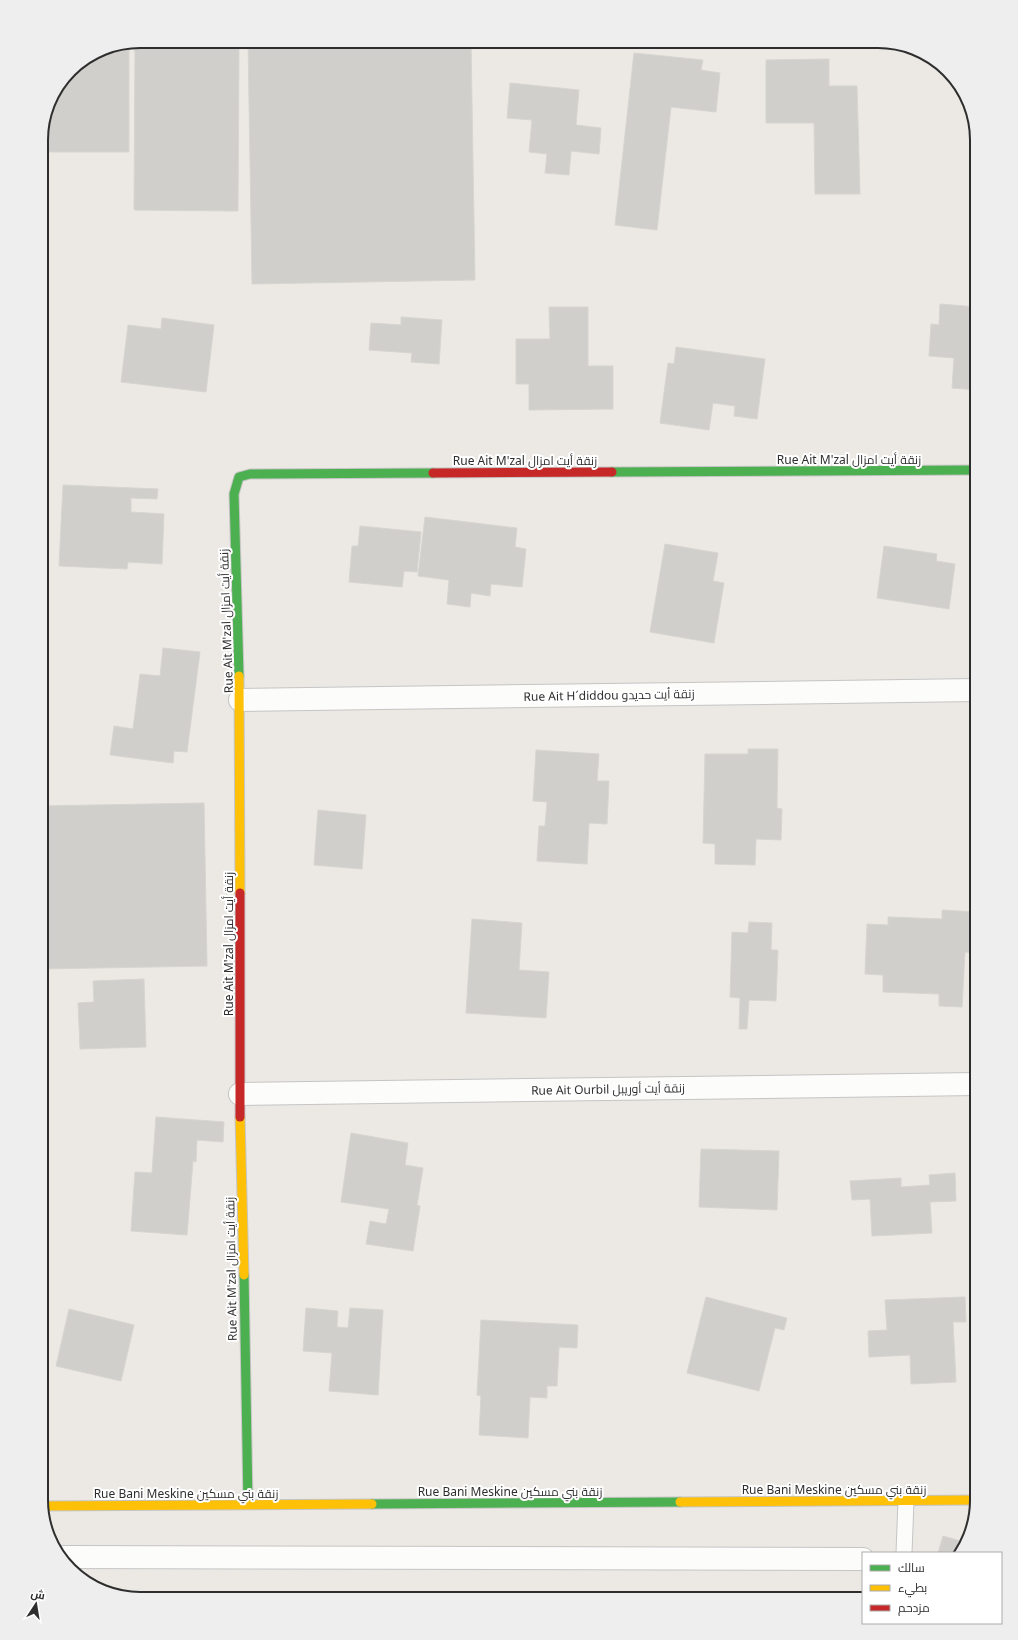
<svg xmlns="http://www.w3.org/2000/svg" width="1018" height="1640" font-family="'Noto Sans',Cairo,sans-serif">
  <rect width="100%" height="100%" fill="#ece9e4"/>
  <!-- building -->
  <g fill="#d1cfcb" stroke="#d7d5d0">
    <polygon points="140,41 239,41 238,211 134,210 135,42"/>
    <polygon points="248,41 471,41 475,280 252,284"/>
    <polygon points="129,43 129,152 41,152 41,134 49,102 70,70 102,48"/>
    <polygon points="634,53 703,60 701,70 720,73 716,112 671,107 657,230 615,225"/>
    <polygon points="829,59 829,86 857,86 860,194 815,194 814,123 766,123 766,60"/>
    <polygon points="510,83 579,90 576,125 601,128 599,154 571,151 569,175 545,173 547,154 529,152 532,120 507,118"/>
    <polygon points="940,304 977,307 977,390 952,388 954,358 929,356 931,324 939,325"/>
    <polygon points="549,307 588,307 588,366 613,366 613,409 529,410 529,384 516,384 516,339 550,339"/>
    <polygon points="401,317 442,320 439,364 411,362 412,353 369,350 371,323 401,325"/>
    <polygon points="162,318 214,325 206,392 121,382 128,325 161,329"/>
    <polygon points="676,347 765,359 757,419 734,416 735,406 713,403 709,430 660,423 668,363 674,364"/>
    <polygon points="63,485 158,489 157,499 131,498 131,512 164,514 162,564 128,562 127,569 59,566"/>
    <polygon points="425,517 517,528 515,547 526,549 522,587 491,584 490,596 471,593 470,607 447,604 449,580 418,576"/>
    <polygon points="360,526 421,532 417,572 404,571 402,587 349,582 352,546 358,546"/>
    <polygon points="665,544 718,553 713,581 724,583 714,643 650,632"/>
    <polygon points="884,546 937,554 936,561 955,564 949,609 877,598"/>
    <polygon points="163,648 200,652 187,752 174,751 173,763 110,755 114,726 133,729 140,674 160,676"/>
    <polygon points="748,749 778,749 777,808 782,809 781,840 756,839 755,865 715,864 715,844 703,843 705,754 748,754"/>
    <polygon points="536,750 599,754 597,781 609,781 607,824 589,823 587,864 537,861 539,826 545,826 547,802 533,801"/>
    <polygon points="204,803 207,966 41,969 41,806"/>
    <polygon points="318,810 366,815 362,869 314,865"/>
    <polygon points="942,910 977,912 977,953 965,952 962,1007 939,1006 939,994 883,992 883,975 865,974 867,924 888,925 888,917 942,919"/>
    <polygon points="472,919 522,923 519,970 549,972 546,1018 466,1013"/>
    <polygon points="749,922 772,923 771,950 778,950 776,1001 749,1000 747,1029 739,1029 740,998 730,997 732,932 748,933"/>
    <polygon points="144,979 146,1047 80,1049 78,1003 94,1002 93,981"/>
    <polygon points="156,1117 224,1122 223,1142 197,1140 196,1162 193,1161 187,1235 131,1231 135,1172 152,1173"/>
    <polygon points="351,1133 408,1143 405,1165 423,1168 417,1205 420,1206 413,1251 366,1244 370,1221 386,1224 389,1209 341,1202"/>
    <polygon points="701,1149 779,1151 777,1210 699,1207"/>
    <polygon points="955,1173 956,1201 930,1202 932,1233 872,1236 870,1199 852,1200 850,1181 901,1178 901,1187 930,1185 929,1175"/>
    <polygon points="706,1297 787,1318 784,1330 775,1328 759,1391 687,1373"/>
    <polygon points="965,1297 966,1322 953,1322 956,1382 911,1384 910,1355 869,1357 868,1331 887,1330 885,1300"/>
    <polygon points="306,1308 338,1311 337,1327 348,1328 350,1308 383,1310 378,1395 329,1391 332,1353 303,1351"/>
    <polygon points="69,1309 134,1325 121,1381 56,1366"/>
    <polygon points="481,1320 578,1325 577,1348 559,1347 557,1386 547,1386 547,1398 530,1397 528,1438 479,1435 481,1396 477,1395"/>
    <polygon points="943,1536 964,1542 961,1553 938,1553"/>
    <polygon points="498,1592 561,1597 569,1599 498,1599"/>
    <polygon points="120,1594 160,1594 160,1599 134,1599"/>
    <polygon points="680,1595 753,1596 753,1599 680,1599"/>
  </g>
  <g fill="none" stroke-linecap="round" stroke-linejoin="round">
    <!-- lane casing -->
    <g stroke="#c5c5c5" stroke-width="17">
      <polyline id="lane" points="904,1553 906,1501"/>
    </g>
    <!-- street casing -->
    <g stroke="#c5c5c5" stroke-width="24">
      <g id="street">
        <polyline points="240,700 977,690"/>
        <polyline points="240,1094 977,1084"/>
        <polyline points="63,1557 863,1559"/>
      </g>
    </g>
    <!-- fast casing -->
    <g stroke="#c5c5c5" stroke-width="11">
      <g id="fast">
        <polyline points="612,472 977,470"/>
        <polyline points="239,676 234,494 239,477 250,474 433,473"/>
        <polyline points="244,1275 248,1504"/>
        <polyline points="372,1504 680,1502"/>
      </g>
    </g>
    <!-- slow casing -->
    <g stroke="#c5c5c5" stroke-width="11">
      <g id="slow">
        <polyline points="239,676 240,893"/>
        <polyline points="240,1117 244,1275"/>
        <polyline points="680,1502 977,1500"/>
        <polyline points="42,1506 372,1504"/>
      </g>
    </g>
    <!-- jam casing -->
    <g stroke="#c5c5c5" stroke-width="11">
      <g id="jam">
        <polyline points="433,473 612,472"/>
        <polyline points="240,893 240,1117"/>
      </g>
    </g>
    <!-- lane -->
    <use href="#lane" stroke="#fcfcfb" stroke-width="15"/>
    <!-- street -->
    <use href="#street" stroke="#fcfcfb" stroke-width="22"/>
    <!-- fast -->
    <use href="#fast" stroke="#4caf50" stroke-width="9"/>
    <!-- slow -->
    <use href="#slow" stroke="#ffc107" stroke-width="9"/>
    <!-- jam -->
    <use href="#jam" stroke="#c62828" stroke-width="9"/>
  </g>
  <g text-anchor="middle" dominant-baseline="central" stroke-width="4" stroke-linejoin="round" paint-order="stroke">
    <!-- street labels -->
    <g font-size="12" fill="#2e2e2e" stroke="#fff">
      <text x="849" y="459">Rue Ait M'zal زنقة أيت امزال</text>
      <text x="525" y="460">Rue Ait M'zal زنقة أيت امزال</text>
      <text transform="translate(226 621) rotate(-92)">Rue Ait M'zal زنقة أيت امزال</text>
      <text transform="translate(609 695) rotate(-1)">Rue Ait H´diddou زنقة أيت حديدو</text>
      <text transform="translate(228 944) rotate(-90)">Rue Ait M'zal زنقة أيت امزال</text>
      <text transform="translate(608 1089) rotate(-1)">Rue Ait Ourbil زنقة أيت أوريبل</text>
      <text transform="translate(231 1269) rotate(-91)">Rue Ait M'zal زنقة أيت امزال</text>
      <text x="834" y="1489">Rue Bani Meskine زنقة بني مسكين</text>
      <text x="510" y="1491">Rue Bani Meskine زنقة بني مسكين</text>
      <text x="186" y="1493">Rue Bani Meskine زنقة بني مسكين</text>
    </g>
  </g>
  <!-- crop -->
  <path d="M0 0H1018V1640H0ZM140 48H878A92 92 0 0 1 970 140V1500A92 92 0 0 1 878 1592H140A92 92 0 0 1 48 1500V140A92 92 0 0 1 140 48Z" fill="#eee" fill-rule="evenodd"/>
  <path fill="none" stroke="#2e2e2e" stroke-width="2" d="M140 48H878A92 92 0 0 1 970 140V1500A92 92 0 0 1 878 1592H140A92 92 0 0 1 48 1500V140A92 92 0 0 1 140 48Z"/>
  <!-- legend -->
  <rect x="862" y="1552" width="140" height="72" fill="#ffffff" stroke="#ababab"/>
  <rect x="870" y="1565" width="20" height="6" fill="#4caf50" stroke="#ababab"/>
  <text x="898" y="1572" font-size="12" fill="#2e2e2e">سالك</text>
  <rect x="870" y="1585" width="20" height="6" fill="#ffc107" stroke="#ababab"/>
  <text x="898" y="1592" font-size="12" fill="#2e2e2e">بطيء</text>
  <rect x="870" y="1605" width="20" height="6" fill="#c62828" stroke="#ababab"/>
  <text x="898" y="1612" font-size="12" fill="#2e2e2e">مزدحم</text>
  <!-- north arrow -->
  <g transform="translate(36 1604) rotate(12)" stroke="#ffffff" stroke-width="3" paint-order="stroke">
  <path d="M0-3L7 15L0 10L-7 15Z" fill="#2e2e2e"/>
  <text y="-6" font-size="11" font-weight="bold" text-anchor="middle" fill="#2e2e2e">ش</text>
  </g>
</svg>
